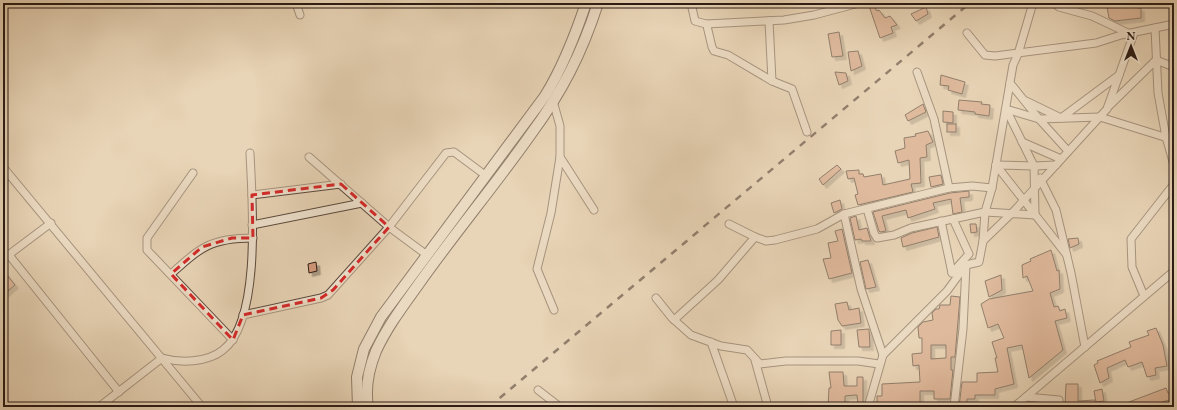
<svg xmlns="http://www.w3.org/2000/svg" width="1177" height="410" font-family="'EB Garamond',serif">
  <defs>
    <filter id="shadow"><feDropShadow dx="3.5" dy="3.5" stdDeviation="0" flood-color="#0004"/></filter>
  </defs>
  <rect width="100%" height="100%" fill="#e8d4b6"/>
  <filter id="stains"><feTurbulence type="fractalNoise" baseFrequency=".005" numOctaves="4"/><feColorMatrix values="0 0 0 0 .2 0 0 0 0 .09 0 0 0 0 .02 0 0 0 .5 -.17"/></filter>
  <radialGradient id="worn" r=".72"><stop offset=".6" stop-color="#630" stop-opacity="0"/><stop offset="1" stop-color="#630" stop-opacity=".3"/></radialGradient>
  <!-- building -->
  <g fill="#d79c7e" stroke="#2a1a14" fill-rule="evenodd" filter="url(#shadow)">
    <polygon points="868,3 871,3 877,11 879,10 885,18 890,16 897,25 891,27 893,33 880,38"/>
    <polygon points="1128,5 1129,7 1141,8 1141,18 1115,21 1109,18 1107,7"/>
    <polygon points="926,7 928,14 916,21 911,14"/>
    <polygon points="839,32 843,56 832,57 828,34"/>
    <polygon points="858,51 862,66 851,71 848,52"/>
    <polygon points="835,72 846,73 848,81 839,85"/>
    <polygon points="941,75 965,82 962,94 948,90 949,86 940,85"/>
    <polygon points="959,100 982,102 981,104 990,105 989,116 975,114 975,112 958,110"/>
    <polygon points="923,104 926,112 908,121 905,115"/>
    <polygon points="943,111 953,112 953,123 943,122"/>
    <rect x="947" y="124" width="9" height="8"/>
    <polygon points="928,131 933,142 926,145 927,157 920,158 921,183 911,184 913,192 858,205 855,195 858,194 854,178 848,179 846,171 859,170 859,174 863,174 864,177 881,174 883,185 910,179 909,160 898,163 895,151 905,148 904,138 916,136 915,134"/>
    <polygon points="837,165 841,169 823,185 819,179"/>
    <polygon points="941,175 943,184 931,187 929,177"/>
    <polygon points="969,191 969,197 960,198 962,212 953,214 951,199 933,203 935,209 908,218 906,210 882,216 886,231 880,232 879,231 873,212 950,193"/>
    <polygon points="840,200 842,209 834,213 831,203"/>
    <polygon points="856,216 859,230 867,228 871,241 862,241 861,239 855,240 850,218"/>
    <polygon points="970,224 976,224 977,232 971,233"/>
    <polygon points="937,227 939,237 903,247 901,238 912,233"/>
    <polygon points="842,229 852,273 829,279 823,259 831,258 828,243 838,241 835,231"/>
    <polygon points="1078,238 1079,244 1070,248 1068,239"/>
    <polygon points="1051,250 1057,271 1059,270 1060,289 1050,293 1054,307 1058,306 1060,311 1065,309 1067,318 1055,321 1063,350 1029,378 1022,345 1007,348 1014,384 995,389 995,395 975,395 975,399 967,399 967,407 959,407 962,382 977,382 977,373 998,372 995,358 997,358 992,342 1004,338 998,324 988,328 981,304 989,299 1033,291 1027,276 1023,278 1022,265 1031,261 1030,259"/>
    <polygon points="868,260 876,287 866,289 860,262"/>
    <polygon points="316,262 317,271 309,273 308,264"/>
    <polygon points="3,270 15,285 3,295"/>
    <polygon points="1001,275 1002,290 989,297 985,281"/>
    <path d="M 951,296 L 960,297 L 955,357 L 951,357 L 951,370 L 953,370 L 950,399 L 934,399 L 934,391 L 920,391 L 920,407 L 877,407 L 877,396 L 882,396 L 882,384 L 920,382 L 919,365 L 913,366 L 912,354 L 922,353 L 922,338 L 919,338 L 918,327 L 923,322 L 933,320 L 932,313 L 936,309 L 939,309 L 940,305 L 950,305 ZM 931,345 L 946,345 L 946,358 L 931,359 Z"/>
    <polygon points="847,302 849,310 859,308 861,323 842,326 838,320 835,304"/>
    <polygon points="1156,328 1163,345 1167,366 1155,368 1156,375 1147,377 1142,362 1128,367 1125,360 1107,368 1109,378 1100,383 1094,365 1098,363 1097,361 1131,347 1129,342 1149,335 1147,331"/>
    <polygon points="869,329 870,347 859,347 857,330"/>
    <polygon points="841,330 841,345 831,345 831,331"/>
    <polygon points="829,372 843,372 844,386 857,386 857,377 863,377 863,405 858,405 857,395 855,395 845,396 845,407 828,407 829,388 831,388"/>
    <polygon points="1066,384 1078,384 1078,401 1095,400 1096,407 1065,407"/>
    <polygon points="1166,388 1168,393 1172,392 1173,399 1162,402 1164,407 1131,407 1129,402"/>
    <polygon points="1102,389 1104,401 1096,402 1094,391"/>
  </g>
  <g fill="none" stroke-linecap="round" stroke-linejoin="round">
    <!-- minor casing -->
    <g stroke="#5a483c" stroke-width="9">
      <g id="minor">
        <polyline points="296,3 300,15"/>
        <polyline points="691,3 695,21 706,24 707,26 712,47 714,51 728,55 772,81 792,89 807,132"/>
        <polyline points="1054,3 1059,7 1092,16 1128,33"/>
        <polyline points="769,21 772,81"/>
        <polyline points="706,24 784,20 814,15 859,3"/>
        <polyline points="1155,28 1158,93 1166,137 1174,165"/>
        <polyline points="967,33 985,55 995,56 1096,43 1121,35 1174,24"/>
        <polyline points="917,72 934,119 949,188"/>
        <polyline points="1010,83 1039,119 1100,117 1174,140"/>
        <polyline points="553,101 560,126 560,157 594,210"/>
        <polyline points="1026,101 1061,118 1119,75"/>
        <polyline points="1108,107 1156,60 1174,67"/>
        <polyline points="1006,109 1035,168"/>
        <polyline points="1006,109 1039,119 1068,151"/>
        <polyline points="1022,142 1061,159"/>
        <polyline points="309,157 389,227 427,255"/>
        <polyline points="996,165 1066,254"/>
        <polyline points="1034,166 1056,165"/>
        <polyline points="3,167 202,407"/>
        <polyline points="193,173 147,238 147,250 233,340"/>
        <polyline points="1040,178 1056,210 1071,273 1085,347"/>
        <polyline points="252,195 341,184"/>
        <polyline points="867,209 874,233 877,238 894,235 911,228 985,212 1035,215 1034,166 996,165"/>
        <polyline points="844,214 861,289 883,355"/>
        <polyline points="941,221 952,273"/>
        <polyline points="729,224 755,237 766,241 775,240 817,229 844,214 949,188 972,186 992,188"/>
        <polyline points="252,225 362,203"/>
        <polyline points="983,241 1014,211 1107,109 1134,33"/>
        <polyline points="9,255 119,392"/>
        <polyline points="3,259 51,223"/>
        <polyline points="952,273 969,254 953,219"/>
        <path d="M 171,274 C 201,247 211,238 253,238"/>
        <polyline points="1144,296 1132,267 1131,239 1174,184"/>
        <polyline points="656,298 672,318 691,335 721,346 747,350 760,364 786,361 858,361 879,364"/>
        <polyline points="554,310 537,269 551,213 560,157"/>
        <polyline points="243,315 321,298 328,295 389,227 446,153 454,152 485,175"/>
        <polyline points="674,320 718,280 755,237"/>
        <polyline points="711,342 734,407"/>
        <polyline points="755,360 768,407"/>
        <polyline points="538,390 560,407"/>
        <polyline points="1026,397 1059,400 1059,407"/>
        <path d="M 99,407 L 162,358 C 180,363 207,363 223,350 C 262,320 252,199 250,153"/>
        <polyline points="868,407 883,355 947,291 966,265 979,262 983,241 985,212 992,188 1013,65 1018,54 1033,3"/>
        <polyline points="954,407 963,329 966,265"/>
        <polyline points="1014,407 1174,271"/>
      </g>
    </g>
    <!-- secondary casing -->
    <g stroke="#2a1a14" stroke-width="12">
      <g id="secondary">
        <path d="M 358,407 L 357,377 L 364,349 L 381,317 L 545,96 C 563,67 575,36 586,3"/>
        <path d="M 368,407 C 365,388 369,368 376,351 C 387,327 403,306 418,285 C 454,234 495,185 531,134 C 562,92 582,53 598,3"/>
      </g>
    </g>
    <!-- minor -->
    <use href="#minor" stroke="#f0e3d0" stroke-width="7"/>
    <!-- secondary -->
    <use href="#secondary" stroke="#f0e3d0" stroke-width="10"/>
    <!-- rail -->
    <polyline stroke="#2a1a14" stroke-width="2.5" stroke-dasharray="7 7" stroke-linecap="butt" points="489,407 970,3"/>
  </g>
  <!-- marked area -->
  <path d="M0 0H1177V410H0ZM 341,184 L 389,227 L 333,290 L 321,298 L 243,315 L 233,340 L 171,274 L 202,247 L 232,238 L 253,238 L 252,195 Z" fill="#e8d4b6" fill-opacity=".55" fill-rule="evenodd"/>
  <path fill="none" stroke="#d62828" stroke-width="3" stroke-dasharray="8 5" stroke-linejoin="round" d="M 341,184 L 389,227 L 333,290 L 321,298 L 243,315 L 233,340 L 171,274 L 202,247 L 232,238 L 253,238 L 252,195 Z"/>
  <!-- margin -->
  <rect width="1177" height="410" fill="none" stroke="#e8d4b6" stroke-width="16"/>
  <rect x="4" y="4" width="1169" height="402" fill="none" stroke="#2a1a14" stroke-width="2"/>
  <rect x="8" y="8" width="1161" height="394" fill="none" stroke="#2a1a14"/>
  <!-- north arrow -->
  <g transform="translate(1131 46)" stroke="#f0e3d0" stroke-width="3" paint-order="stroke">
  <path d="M0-3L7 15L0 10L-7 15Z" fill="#2a1a14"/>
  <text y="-6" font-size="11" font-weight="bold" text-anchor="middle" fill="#2a1a14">N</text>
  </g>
  <rect width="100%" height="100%" filter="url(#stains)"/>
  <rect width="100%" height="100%" fill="url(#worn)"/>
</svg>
